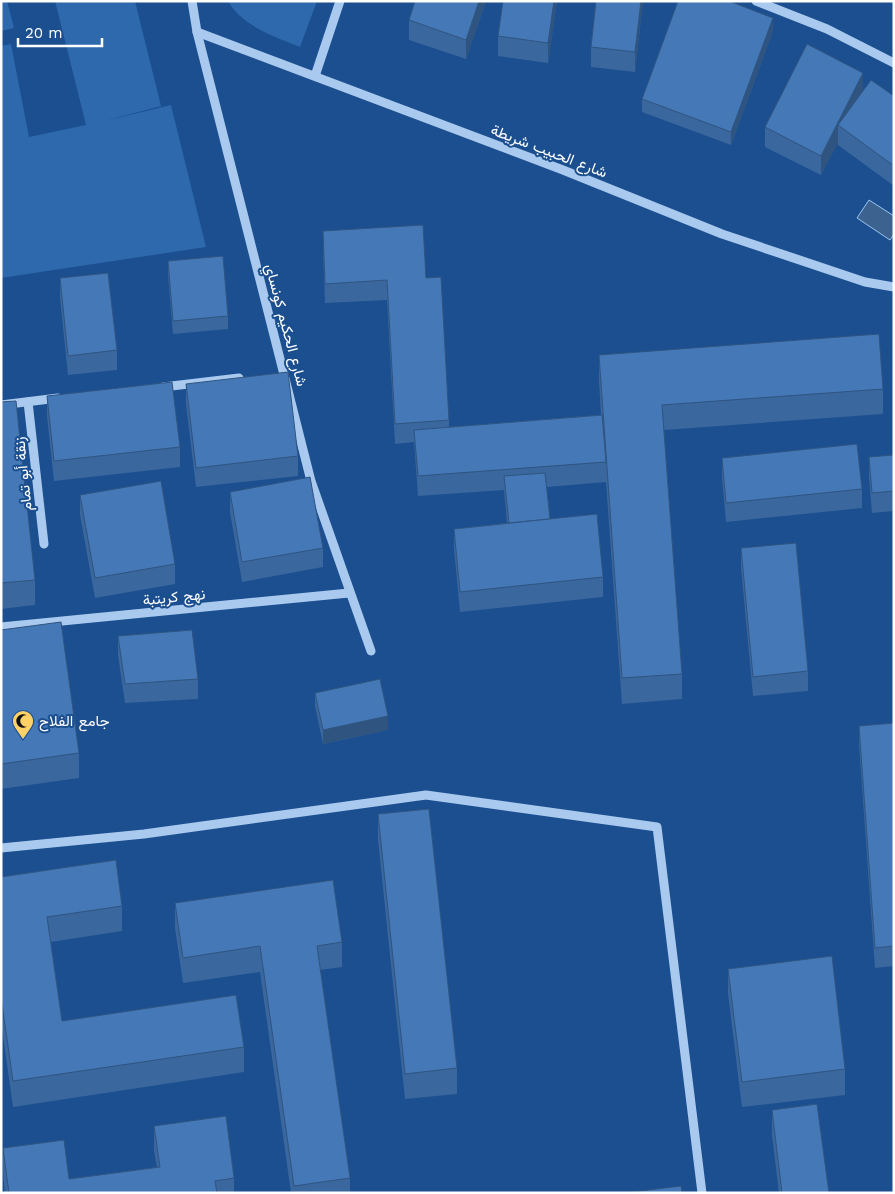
<svg xmlns="http://www.w3.org/2000/svg" width="895" height="1194" font-family="'Work Sans',Vazirmatn,sans-serif">
  <rect width="100%" height="100%" fill="#1b4f8f"/>
  <!-- green -->
  <g fill="#2e69ad">
    <polygon points="1,1 7,1 14,28 1,31"/>
    <polygon points="55,1 135,1 161,106 104,121 171,105 206,247 1,278 1,46 11,44 29,137 86,125"/>
    <path d="M 228,1 L 317,1 L 300,47 C 275,37 242,26 228,1 Z"/>
  </g>
  <!-- water -->
  <polygon fill="#3c6290" stroke="#9cc4f0" points="869,200 894,216 894,234 890,240 857,218"/>
  <g fill="none" stroke-linecap="round" stroke-linejoin="round">
    <!-- minor -->
    <g stroke="#a9c9ee" stroke-width="9">
      <polyline points="192,1 197,32 311,481 371,651"/>
      <polyline points="756,1 827,29 894,63"/>
      <polyline points="197,32 563,170 722,234 865,282 894,287"/>
      <polyline points="315,76 340,1"/>
      <polyline points="163,387 239,378"/>
      <polyline points="28,402 44,544"/>
      <polyline points="1,405 58,398"/>
      <polyline points="1,627 349,593"/>
      <polyline points="1,848 144,834 426,795 657,827 702,1193"/>
    </g>
  </g>
  <!-- wall -->
  <g fill="#3a679d">
    <polygon points="486,1 466,59 409,40 409,20"/>
    <polygon points="557,1 548,63 498,56 498,36"/>
    <polygon points="596,1 643,1 635,72 591,67 591,47"/>
    <polygon points="773,31 731,145 642,112 642,99"/>
    <polygon points="863,91 894,96 894,186 838,145 838,142 821,175 765,147 765,127"/>
    <polygon points="323,231 426,278 449,420 449,427 601,415 599,381 599,355 883,389 883,414 664,430 682,674 682,699 622,704 606,482 547,487 550,519 603,577 603,597 460,612 454,549 454,529 507,523 504,490 418,496 414,442 395,444 387,300 325,303 323,250"/>
    <polygon points="168,261 228,316 228,329 173,334 168,275"/>
    <polygon points="60,278 117,350 117,370 68,375 60,298"/>
    <polygon points="186,384 298,456 298,476 196,487 186,404"/>
    <polygon points="47,396 180,447 180,467 54,481 47,416"/>
    <polygon points="1,402 35,580 35,605 1,609"/>
    <polygon points="894,455 894,511 872,513 869,477 869,457"/>
    <polygon points="722,458 862,489 862,508 726,522 722,478"/>
    <polygon points="230,492 323,548 323,567 242,582 230,512"/>
    <polygon points="80,495 175,564 175,584 95,598 80,515"/>
    <polygon points="741,548 808,671 808,691 753,696 741,568"/>
    <polygon points="1,630 79,753 79,778 1,789"/>
    <polygon points="118,636 198,679 198,699 125,703 118,655"/>
    <polygon points="315,693 388,730 323,744 315,706"/>
    <polygon points="894,723 894,966 875,968 859,745 859,726"/>
    <polygon points="378,814 457,1068 457,1094 405,1099 378,840"/>
    <polygon points="1,877 122,906 122,931 51,942 62,1021 244,1047 244,1072 13,1107 1,1022"/>
    <polygon points="175,903 342,942 342,967 320,970 350,1178 350,1193 291,1193 260,972 183,983 175,928"/>
    <polygon points="728,969 845,1069 845,1095 742,1107 728,994"/>
    <polygon points="772,1110 829,1193 779,1193 772,1135"/>
    <polygon points="154,1126 234,1178 234,1193 5,1193 3,1173 3,1148 69,1179 157,1167 154,1151"/>
  </g>
  <!-- shaded-wall -->
  <g fill="#305480">
    <polygon points="479,1 486,1 466,59 466,40"/>
    <polygon points="554,1 557,1 548,63 548,43"/>
    <polygon points="641,1 643,1 635,72 635,52"/>
    <polygon points="773,18 773,31 731,145 731,132"/>
    <polygon points="863,73 863,93 838,125 838,142 821,175 821,156"/>
    <polygon points="388,716 388,730 323,744 323,730"/>
  </g>
  <!-- building -->
  <g fill="#4478b7" stroke="#305480">
    <polygon points="415,1 479,1 466,40 409,20"/>
    <polygon points="503,1 554,1 548,43 498,36"/>
    <polygon points="596,1 641,1 635,52 591,47"/>
    <polygon points="678,1 729,1 773,18 731,132 642,99"/>
    <polygon points="807,44 863,73 821,156 765,127"/>
    <polygon points="871,80 894,96 894,166 838,125"/>
    <polygon points="423,225 426,278 441,277 449,420 395,424 387,280 325,284 323,231"/>
    <polygon points="223,256 228,316 173,321 168,261"/>
    <polygon points="108,273 117,350 68,356 60,278"/>
    <polygon points="879,334 883,389 662,405 682,674 622,678 599,355"/>
    <polygon points="288,372 298,456 196,468 186,384"/>
    <polygon points="172,382 180,447 54,461 47,396"/>
    <polygon points="16,401 35,580 1,583 1,402"/>
    <polygon points="602,415 606,462 418,476 414,430"/>
    <polygon points="857,444 862,489 726,503 722,458"/>
    <polygon points="894,455 894,491 872,493 869,457"/>
    <polygon points="545,473 550,519 509,523 504,476"/>
    <polygon points="310,477 323,548 242,562 230,492"/>
    <polygon points="161,481 175,564 95,578 80,495"/>
    <polygon points="597,514 603,577 460,592 454,529"/>
    <polygon points="796,543 808,671 753,677 741,548"/>
    <polygon points="61,622 79,753 1,764 1,630"/>
    <polygon points="192,630 198,679 125,684 118,636"/>
    <polygon points="380,679 388,716 323,730 315,693"/>
    <polygon points="894,723 894,946 875,948 859,726"/>
    <polygon points="429,809 457,1068 405,1074 378,814"/>
    <polygon points="116,860 122,906 47,917 62,1021 236,995 244,1047 13,1081 1,997 1,877"/>
    <polygon points="333,880 342,942 317,946 350,1178 294,1186 260,946 183,958 175,903"/>
    <polygon points="832,956 845,1069 742,1082 728,969"/>
    <polygon points="817,1104 829,1193 782,1193 772,1110"/>
    <polygon points="226,1116 234,1178 215,1181 217,1193 9,1193 3,1148 64,1140 69,1179 160,1167 154,1126"/>
    <polygon points="681,1186 682,1193 624,1193"/>
  </g>
  <!-- icons -->
  <defs>
    <g id="mosque-pin" transform="scale(1.125)"><path d="M0 17L-7.5 6A9.5 9.5 0 1 1 7.5 6Z" fill="#ffd166" stroke="#1b4f8f"/><path d="M3.5-4.9A6 6 0 1 0 3.5 4.9A5 5 0 1 1 3.5-4.9Z" fill="#111"/></g>
  </defs>
  <g fill-rule="evenodd">
    <use href="#mosque-pin" x="23" y="721"/>
  </g>
  <g text-anchor="middle" dominant-baseline="central" stroke-width="4" stroke-linejoin="round" paint-order="stroke">
    <!-- street labels -->
    <g font-size="15" fill="#fff" stroke="#1b4f8f">
      <text transform="translate(549 151) rotate(21)">شارع الحبيب شريطة</text>
      <text transform="translate(286 325) rotate(75)">شارع الحكيم كونساي</text>
      <text transform="translate(23 474) rotate(-96)">زنقة أبو تمام</text>
      <text transform="translate(174 597) rotate(-6)">نهج كريتبة</text>
    </g>
    <!-- poi labels -->
    <g font-size="15" fill="#fff" stroke="#1b4f8f" text-anchor="start">
      <text x="39" y="721">جامع الفلاح</text>
    </g>
  </g>
  <!-- border -->
  <rect width="895" height="1194" fill="none" stroke="#ffffff" stroke-width="5"/>
  <!-- scale -->
  <path d="M18 38v8h84v-8" fill="none" stroke="#ffffff" stroke-width="2.5"/>
  <text x="25" y="38" font-size="15" fill="#ffffff" stroke="#1b4f8f" stroke-width="4" paint-order="stroke">20 m</text>
</svg>
